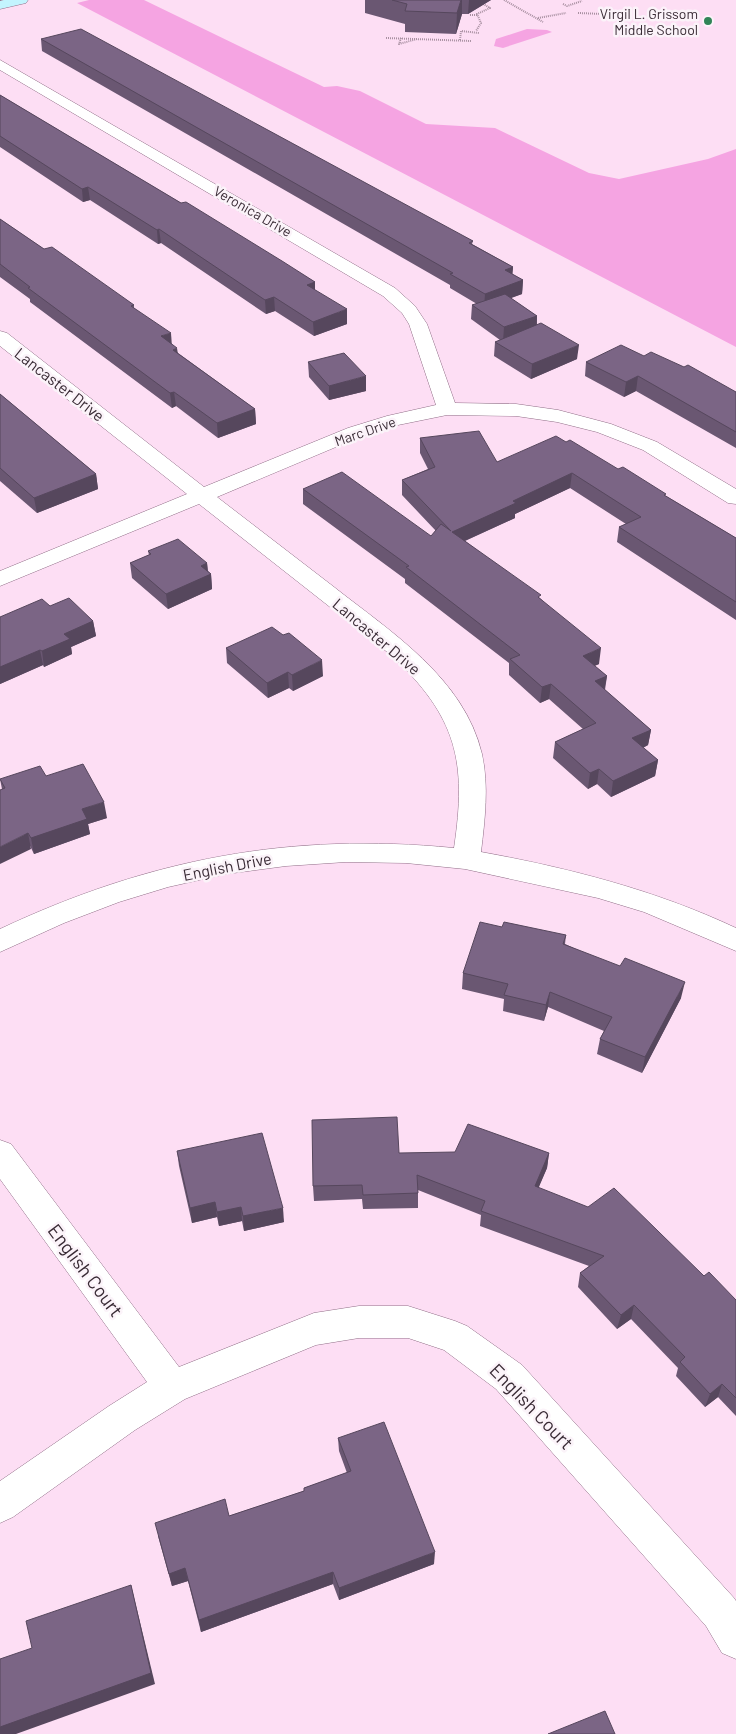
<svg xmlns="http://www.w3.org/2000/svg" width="736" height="1734" font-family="Barlow,sans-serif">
  <rect width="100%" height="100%" fill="#fddef4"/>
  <!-- green -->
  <g fill="#f5a4e2">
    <polygon points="89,0 144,0 324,87 337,86 360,91 426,124 495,128 589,173 619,179 708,159 736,149 736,347 77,3"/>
    <polygon points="527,29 547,30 552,32 503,48 494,46 496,39"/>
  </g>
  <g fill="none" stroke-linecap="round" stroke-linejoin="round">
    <!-- minor casing -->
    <g stroke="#906e87" stroke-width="1">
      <g id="minor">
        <path d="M 0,60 L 395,288 L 415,306 L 427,324 L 455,403 L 516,404 L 558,410 L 611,424 L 657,442 L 736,489 L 736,504 L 728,503 L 643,450 L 597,432 L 557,422 L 516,416 L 447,415 L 398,425 L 362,436 L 217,497 C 256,527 295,557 334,587 C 391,632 464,678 482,754 C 489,786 485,819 481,852 C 569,868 655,890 736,928 L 736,951 L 644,912 L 598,898 L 465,869 L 406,863 L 346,862 L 286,866 L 226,874 L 168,887 L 119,902 L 64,923 L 0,952 L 0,929 C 149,859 290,832 454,848 C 467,761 457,717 391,655 L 199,504 L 0,586 L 0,571 L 187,494 L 0,346 L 0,331 L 7,333 L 204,487 L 348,428 L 387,416 L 436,405 L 409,324 L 402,313 L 383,296 L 0,70 Z"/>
        <polygon points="0,1140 11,1144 179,1367 314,1313 359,1306 408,1306 455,1321 467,1326 522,1365 734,1598 736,1601 736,1659 722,1653 706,1626 496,1389 444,1350 408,1338 359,1338 316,1345 185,1399 135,1430 13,1517 0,1523 0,1481 109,1406 147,1382 0,1179"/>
      </g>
    </g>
    <!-- secondary casing -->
    <g stroke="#906e87" stroke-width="1">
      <polygon id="secondary" points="4,0 28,0 26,3 0,9 0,1"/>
    </g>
    <!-- path -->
    <g stroke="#a890a1" stroke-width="2" stroke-dasharray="1 1" stroke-linecap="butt">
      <polyline points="476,0 490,8 477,14 481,23 476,31"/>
      <polyline points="504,0 543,22"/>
      <polyline points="563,4 567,6 582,1"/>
      <polyline points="578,13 603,14"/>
      <polyline points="470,15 477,15"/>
      <polyline points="538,18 566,13"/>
      <polyline points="386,38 471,41"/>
      <polyline points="401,38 399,44 417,39"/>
      <polyline points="460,40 461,31 479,33"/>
    </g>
    <!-- minor -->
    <use href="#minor" fill="#fff" fill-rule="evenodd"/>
    <!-- secondary -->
    <use href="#secondary" fill="#c3f4fe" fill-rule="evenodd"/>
  </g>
  <!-- wall -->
  <g fill="#6a5772">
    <polygon points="365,0 491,0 468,14 462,14 456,34 405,32 405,24 365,13"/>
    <polygon points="41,39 473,241 472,244 513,267 512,274 523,280 522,294 510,298 537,316 537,325 577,359 531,379 494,356 495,342 500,340 471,319 472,305 477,304 450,288 450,285 42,51"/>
    <polygon points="0,95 181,203 315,282 315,290 347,324 314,336 275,311 266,314 161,243 158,244 90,200 83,202 0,147"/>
    <polygon points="0,219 44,249 134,305 134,308 172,344 178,353 255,409 256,424 218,438 176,406 172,408 30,302 30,299 0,277"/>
    <polygon points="644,356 736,392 736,448 636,391 624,397 585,376 586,362"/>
    <polygon points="308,362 366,391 329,400 309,377"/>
    <polygon points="0,394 96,474 98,489 37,513 0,481"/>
    <polygon points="420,438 497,462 566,442 666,496 736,538 736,620 617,542 619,527 626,524 570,488 515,514 515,518 465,541 541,599 599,664 594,666 607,676 605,690 651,730 648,745 643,748 658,760 655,776 611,797 597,784 588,789 553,758 555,742 583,729 549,699 540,703 509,675 509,663 405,583 405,579 303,504 303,489 431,536 436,531 402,495 402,480 428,469 420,453"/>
    <polygon points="148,551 207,563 208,571 211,574 212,589 168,609 132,578 130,563 149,555"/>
    <polygon points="50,606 93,621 96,636 71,647 72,654 44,667 43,665 0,684 0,617"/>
    <polygon points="283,635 323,676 293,691 289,688 268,698 227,663 226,648"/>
    <polygon points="46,776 107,818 88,824 90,834 34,854 2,789 0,779"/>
    <polygon points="502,927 566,935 565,944 681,998 642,1073 597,1054 600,1039 604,1031 548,1007 544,1021 503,1011 504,999 462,989 463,973"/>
    <polygon points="177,1151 284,1222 244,1231 242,1221 219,1226 217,1217 192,1223 179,1166"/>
    <polygon points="399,1153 549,1153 547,1168 538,1188 704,1276 736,1300 736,1416 718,1397 705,1407 676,1376 678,1368 631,1319 617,1329 578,1287 580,1273 589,1266 480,1226 481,1215 418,1190 418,1208 363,1209 362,1199 314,1201 313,1186"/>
    <polygon points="338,1438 434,1564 339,1600 333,1584 201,1632 188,1581 172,1586 158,1536 229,1516 304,1491 304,1488 347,1473 339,1451"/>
  </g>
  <!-- shaded-wall -->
  <g fill="#56475d">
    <polygon points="461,0 462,0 462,14 456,34 457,13"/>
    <polygon points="469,0 491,0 468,14"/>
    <polygon points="88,187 90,200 83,202 82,189"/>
    <polygon points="159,229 161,243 158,244 157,230"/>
    <polygon points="513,267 512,281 505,270"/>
    <polygon points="523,280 522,294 484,308 485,294"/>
    <polygon points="315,282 315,296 307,285"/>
    <polygon points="274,297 275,311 266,314 265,300"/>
    <polygon points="347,309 347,324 314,336 313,322"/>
    <polygon points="537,316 536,330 503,342 504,327"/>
    <polygon points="171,333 172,347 161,336"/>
    <polygon points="579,345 577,359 531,379 532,364"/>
    <polygon points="177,348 179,362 173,350"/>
    <polygon points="366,376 366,391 329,400 329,386"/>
    <polygon points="638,376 636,391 624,397 626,382"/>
    <polygon points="174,392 176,406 172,408 170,393"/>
    <polygon points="255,409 256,424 218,438 217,423"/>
    <polygon points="572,473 570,488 515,514 515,518 451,547 452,532 513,501"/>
    <polygon points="96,474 98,489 37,513 34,498"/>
    <polygon points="207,563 208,575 211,574 212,589 168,609 166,594 201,566"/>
    <polygon points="93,621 96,636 71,647 72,654 44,667 42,651 64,634"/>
    <polygon points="601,648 599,664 581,672 583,656"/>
    <polygon points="40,650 43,665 0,684 0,667"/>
    <polygon points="322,660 323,676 293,691 292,675"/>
    <polygon points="288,672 289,688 268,698 267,683"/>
    <polygon points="607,676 604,691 595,681"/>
    <polygon points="551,684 549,699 540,703 542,687"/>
    <polygon points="651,730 648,745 630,754 632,738"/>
    <polygon points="658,760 655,776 611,797 613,781"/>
    <polygon points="599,769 597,784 588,789 590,773"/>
    <polygon points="104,802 107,818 88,824 90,834 34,854 31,838 82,809"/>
    <polygon points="28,833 31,849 0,864 0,847"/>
    <polygon points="685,982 681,998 642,1073 645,1057"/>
    <polygon points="550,992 548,1007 544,1021 546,1005"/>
    <polygon points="549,1153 547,1168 533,1201 535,1186"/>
    <polygon points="215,1202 217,1217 192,1223 190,1208"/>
    <polygon points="241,1207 242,1221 219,1226 217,1212"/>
    <polygon points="283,1208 284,1222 244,1231 243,1216"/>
    <polygon points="634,1305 631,1319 617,1329 621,1315"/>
    <polygon points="722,1384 718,1397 705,1407 710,1394"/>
    <polygon points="435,1552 434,1564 339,1600 339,1588"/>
    <polygon points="185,1568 188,1581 172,1586 169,1574"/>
    <polygon points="333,1572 333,1584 201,1632 199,1620"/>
    <polygon points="131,1585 155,1684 16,1734 0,1734 0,1727"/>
  </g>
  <!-- building -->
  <g fill="#7b6585" stroke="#56475d">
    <polygon points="392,0 461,0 457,13 405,11 407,4"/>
    <polygon points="81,29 473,241 469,243 513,267 505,270 523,280 485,294 450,274 453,273 41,39"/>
    <polygon points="0,95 181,203 186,202 282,261 315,282 307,285 347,309 313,322 274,297 265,300 159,229 157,230 88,187 82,189 0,136"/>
    <polygon points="0,219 44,249 52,247 134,305 131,306 171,333 161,336 177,348 173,350 255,409 217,423 174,392 170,393 28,288 30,287 0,264"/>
    <polygon points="505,294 537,316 504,327 472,305"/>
    <polygon points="541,323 579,345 532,364 495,342"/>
    <polygon points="621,345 644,356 651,352 684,367 688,365 736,392 736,432 638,376 626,382 586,362"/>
    <polygon points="344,353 366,376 329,386 308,362"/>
    <polygon points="0,394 96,474 34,498 0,468"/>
    <polygon points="479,431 497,462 556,436 566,442 570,440 618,469 623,467 666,494 664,495 736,538 736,602 619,527 641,517 572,473 513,501 516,503 452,532 541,595 538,597 601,648 583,656 607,676 595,681 651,730 632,738 658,760 613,781 599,769 590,773 555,742 596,723 551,684 542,687 510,659 520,655 406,567 409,566 303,489 342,472 431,536 441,524 451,531 402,480 435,467 420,438"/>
    <polygon points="178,539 207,563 201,566 211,574 166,594 130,563 151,554 148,551"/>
    <polygon points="69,598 93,621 64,634 70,639 42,651 40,650 0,667 0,617 42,599 50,606"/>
    <polygon points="272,627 283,635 289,633 322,660 292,675 288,672 267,683 226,648"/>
    <polygon points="83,764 104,802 82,809 87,819 31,838 28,833 0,847 0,790 5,788 0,779 40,766 46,776"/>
    <polygon points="480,922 502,927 504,922 566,935 563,944 620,966 625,958 685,982 645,1057 600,1039 612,1017 550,992 546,1005 504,995 508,984 463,973"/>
    <polygon points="397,1117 399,1153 455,1152 468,1124 549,1153 535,1186 588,1207 614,1188 704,1276 709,1272 736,1300 736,1398 722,1384 710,1394 680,1362 685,1357 634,1305 621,1315 580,1273 604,1256 481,1211 485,1201 417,1175 418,1193 363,1195 362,1185 313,1186 312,1120"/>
    <polygon points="262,1133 283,1208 243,1216 241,1207 217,1212 215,1202 190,1208 177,1151"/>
    <polygon points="384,1422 435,1552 339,1588 333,1572 199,1620 185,1568 169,1574 155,1523 225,1499 229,1516 304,1491 304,1488 351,1471 338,1438"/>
    <polygon points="131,1585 151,1673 0,1727 0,1659 32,1648 26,1621"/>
    <polygon points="605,1711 615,1734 548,1734"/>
  </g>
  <!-- markers -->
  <circle fill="#318457" stroke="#fbf3f9" stroke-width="2" cx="708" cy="21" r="5"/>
  <g text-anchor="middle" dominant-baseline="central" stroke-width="5" stroke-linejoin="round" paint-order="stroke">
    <!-- far-poi labels -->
    <g font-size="14" fill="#392b35" stroke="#fbf3f9" text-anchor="end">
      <text x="698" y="13">Virgil L. Grissom<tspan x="698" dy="16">Middle School</tspan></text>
    </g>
    <!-- far-street labels -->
    <g font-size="14" fill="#392b35" stroke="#fbf3f9">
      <text transform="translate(253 211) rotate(30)">Veronica Drive</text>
      <text transform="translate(365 431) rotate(-19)">Marc Drive</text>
    </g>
    <!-- street labels -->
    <g font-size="16" fill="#392b35" stroke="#fbf3f9">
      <text transform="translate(60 384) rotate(38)">Lancaster Drive</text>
      <text transform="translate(377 636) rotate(40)">Lancaster Drive</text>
      <text transform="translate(227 866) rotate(-11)">English Drive</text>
    </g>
    <!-- near-street labels -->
    <g font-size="19" fill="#392b35" stroke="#fbf3f9">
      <text transform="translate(86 1270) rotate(53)">English Court</text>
      <text transform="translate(532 1406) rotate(46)">English Court</text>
    </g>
  </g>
</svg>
